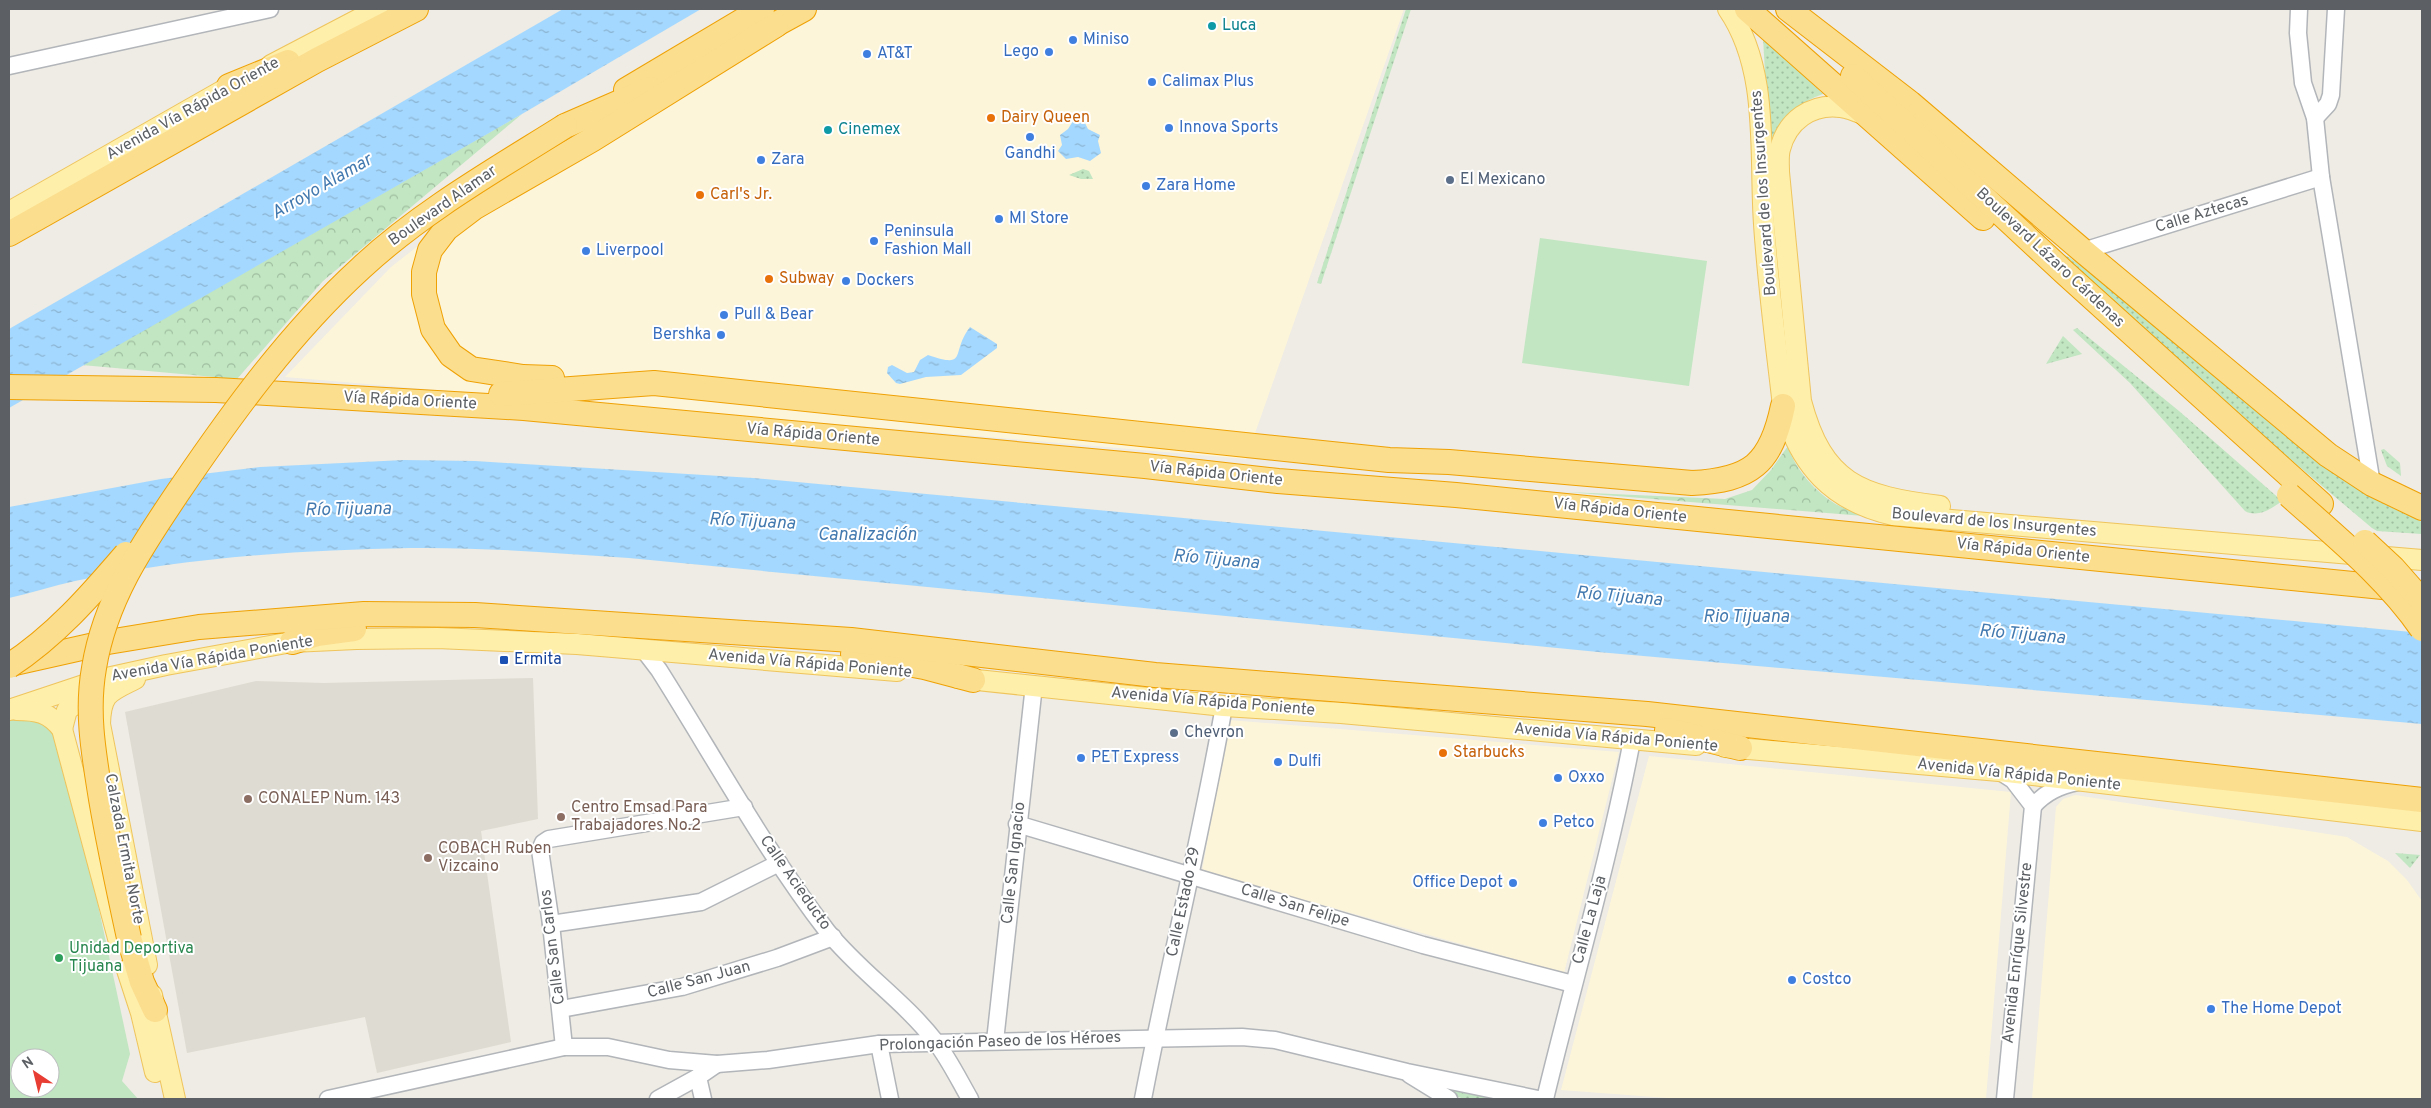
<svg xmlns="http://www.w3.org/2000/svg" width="2431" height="1108" font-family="Overpass,sans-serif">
  <defs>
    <pattern id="grass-dots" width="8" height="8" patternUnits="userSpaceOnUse" patternTransform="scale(1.25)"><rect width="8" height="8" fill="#c1e6c1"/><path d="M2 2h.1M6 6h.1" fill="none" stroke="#a0bea0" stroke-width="1.8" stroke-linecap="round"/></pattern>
    <pattern id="park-crowns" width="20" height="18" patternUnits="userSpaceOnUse" patternTransform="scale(1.25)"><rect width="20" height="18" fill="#c1e6c1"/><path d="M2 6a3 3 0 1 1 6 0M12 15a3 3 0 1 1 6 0" fill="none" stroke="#a0bea0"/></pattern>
    <pattern id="water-ripples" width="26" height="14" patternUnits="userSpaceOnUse" patternTransform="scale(1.25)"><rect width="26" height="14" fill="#a5d8fe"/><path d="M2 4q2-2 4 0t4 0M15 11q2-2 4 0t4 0" fill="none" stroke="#8ab3d1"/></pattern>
  </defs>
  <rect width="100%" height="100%" fill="#eeece4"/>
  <!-- commercial -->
  <g fill="#fdf5da">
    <polygon points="803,9 1404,9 1246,459 285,377 391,267 459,214"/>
    <polygon points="1229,720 1619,752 1564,973 1202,871"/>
    <polygon points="1649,756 2011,792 1986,1099 1681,1099 1561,1090"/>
    <polygon points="2075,795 2347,837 2388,861 2407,880 2422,901 2422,1099 2032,1099 2056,807 2063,799"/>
  </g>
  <!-- education -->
  <polygon fill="#dedbd2" points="533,678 538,819 481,831 511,1042 377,1073 365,1017 187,1053 125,712 256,681 324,683"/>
  <!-- grass -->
  <g fill="url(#grass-dots)">
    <polygon points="1406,9 1411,9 1321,284 1317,283"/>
    <path d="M 1763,37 L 1823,94 C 1797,103 1782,119 1769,143 Z"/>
    <polygon points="1083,169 1089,171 1093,179 1081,179 1069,175"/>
    <polygon points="2056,250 2070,258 2113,290 2342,479 2380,502 2422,522 2422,534 2377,531 2372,528 2119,315"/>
    <path d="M 2077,328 L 2179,411 L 2282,501 C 2271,509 2258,518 2245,511 L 2130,383 L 2073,330 Z"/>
    <polygon points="2063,336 2082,354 2046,364"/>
    <polygon points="2384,449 2400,463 2401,476 2387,466 2381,450"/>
    <polygon points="2395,853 2420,855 2410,868"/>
    <polygon points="1441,1083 1518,1099 1464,1099 1440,1090"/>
  </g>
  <!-- park -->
  <g fill="url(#park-crowns)">
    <polygon points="522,114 323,281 237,379 82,365"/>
    <path d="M 1788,446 C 1794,467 1813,489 1831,501 C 1840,508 1854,511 1864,516 L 1567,492 L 1725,499 L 1752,490 L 1771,470 Z"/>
  </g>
  <!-- garden -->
  <g fill="#c1e6c1" fill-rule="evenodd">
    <polygon points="1540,238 1707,261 1689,386 1522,363"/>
    <path d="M 11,714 L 60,728 L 130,1054 L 122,1081 L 138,1099 L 9,1099 L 9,715 ZM 20,1058 L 50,1058 L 50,1088 L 20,1088 Z"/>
  </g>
  <!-- water -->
  <g fill="url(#water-ripples)">
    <polygon points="563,9 701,9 522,114 9,408 9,329"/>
    <polygon points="1075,118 1083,119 1088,129 1100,135 1098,141 1101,153 1090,161 1078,157 1066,159 1058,151 1062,145 1060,135 1068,129"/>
    <path d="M 970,327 L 997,344 L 997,348 L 961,375 L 926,377 L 900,384 L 896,383 L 887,373 L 888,367 L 892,365 L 907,373 L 914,372 L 920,360 L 928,355 C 969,369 950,353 970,327 Z"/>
    <path d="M 404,460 L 475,461 L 753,478 L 2422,633 L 2422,724 L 1598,652 L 629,558 C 556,553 483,547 410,548 C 298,550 184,558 75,581 C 53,586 31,593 9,598 L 9,507 L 161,479 L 260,467 Z"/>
  </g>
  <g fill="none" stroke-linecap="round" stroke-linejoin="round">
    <!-- minor casing -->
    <g stroke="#b2b5b9" stroke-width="19">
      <g id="minor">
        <polyline points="2299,9 2298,33 2303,83 2315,118 2321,177 2372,484"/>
        <polyline points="9,66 270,9"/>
        <polyline points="2315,118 2328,104 2331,95 2336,9"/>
        <polyline points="2083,251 2321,177"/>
        <path d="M 643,649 L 659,670 C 714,757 764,849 827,931 C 859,971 903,1000 935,1041 C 949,1059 959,1080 970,1099"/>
        <polyline points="1999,771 2013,780 2033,806 2005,1099"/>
        <path d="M 2033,806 C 2046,792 2059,786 2078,782"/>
        <polyline points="1017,824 1423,945 1573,984"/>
        <polyline points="551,924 701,902 779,863"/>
        <polyline points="561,1009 682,987 777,958 833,937"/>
        <polyline points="995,1041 1034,685"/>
        <polyline points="879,1044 890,1099"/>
        <polyline points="564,1047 551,924 540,850 543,843 549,839 744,807"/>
        <polyline points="1410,1075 1449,1099"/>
        <polyline points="698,1077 703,1099"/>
        <polyline points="328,1099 564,1047 608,1047 669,1060 717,1064 768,1060 879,1044 1242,1037 1275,1040 1407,1072 1538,1099"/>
        <polyline points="658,1099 698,1077 717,1064"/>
        <path d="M 1143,1099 C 1168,968 1201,838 1224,706"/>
        <path d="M 1545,1099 C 1574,979 1609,861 1632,740"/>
      </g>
    </g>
    <!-- major casing -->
    <g stroke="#efc45c" stroke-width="22">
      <g id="major">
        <path d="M 1728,9 C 1770,70 1759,153 1764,224 C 1768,285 1776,345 1783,406 C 1800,466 1832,501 1893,515 L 2422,560"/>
        <polyline points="271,65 378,9"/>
        <path d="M 1863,114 C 1856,111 1848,108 1841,107 C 1811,103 1787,121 1780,149 C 1778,156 1779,165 1779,172 L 1801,401 C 1823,484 1860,496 1940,506"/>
        <polyline points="9,212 243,79"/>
        <polyline points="958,678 1224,706 1341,713 1696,745"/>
        <path d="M 135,679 C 109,692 101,693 100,724 L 147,965"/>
        <polyline points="9,710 102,679 166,665 292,642 356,639 437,638 577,644 897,671"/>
        <path d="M 16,710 C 37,710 49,712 62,729 L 119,942"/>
        <polyline points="62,729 67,710 79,701 86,703 97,717"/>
        <polyline points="1725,747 1999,771 2422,821"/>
        <polyline points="127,970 141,1013 155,1072"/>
        <polyline points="152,995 175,1099"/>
      </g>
    </g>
    <!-- highway casing -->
    <g stroke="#efa104" stroke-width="26">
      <g id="highway">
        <polyline points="1747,9 1983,218"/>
        <polyline points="1788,9 1910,103 2083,251 2328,455 2372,484 2422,508"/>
        <polyline points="762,32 804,9"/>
        <polyline points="1853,76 2065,273 2321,504"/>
        <polyline points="229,86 288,62"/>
        <polyline points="626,90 762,9"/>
        <polyline points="565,126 650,89"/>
        <polyline points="9,234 317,60 416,9"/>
        <polyline points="552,378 523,377 471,369 451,355 433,329 424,294 424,272 430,250 446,229 475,207 593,139 776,25"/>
        <polyline points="9,387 216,390 524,408 1145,466 1278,481 1456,495 2403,589"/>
        <path d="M 501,394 L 654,383 L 1389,460 L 1449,462 L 1692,483 C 1751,480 1771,464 1783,406"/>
        <polyline points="292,642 317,634 354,629"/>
        <polyline points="853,654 924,667 973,680"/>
        <polyline points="10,664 108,642 199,627 364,614 475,615 851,640 1155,675 1647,714 2422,800"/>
        <polyline points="1667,730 1740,748"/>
        <polyline points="129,938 142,982 155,1010"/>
      </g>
    </g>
    <!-- minor -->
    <use href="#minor" stroke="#fff" stroke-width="16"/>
    <!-- major -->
    <use href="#major" stroke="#feefaa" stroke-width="20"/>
    <!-- highway -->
    <use href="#highway" stroke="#fbde8e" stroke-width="24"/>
    <!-- highway-bridge casing -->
    <g stroke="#efa104" stroke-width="26" stroke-linecap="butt">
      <g id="highway-bridge">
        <path d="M 2289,495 C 2336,537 2386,577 2422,629"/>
        <polyline points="2365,542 2393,568 2422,601"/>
        <path d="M 9,666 C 55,636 90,596 126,554"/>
        <path d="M 129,938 C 119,892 109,846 101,799 C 94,755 86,713 94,668 C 105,599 143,544 181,488 C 234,410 291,332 361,268 C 421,212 495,170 565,126"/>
      </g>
    </g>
    <!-- highway-bridge -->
    <use href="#highway-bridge" stroke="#fbde8e" stroke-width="24"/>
  </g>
  <!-- markers -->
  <g fill="#0f9aa8" stroke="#fff" stroke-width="2">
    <circle cx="1212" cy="26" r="5"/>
    <circle cx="828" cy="130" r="5"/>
  </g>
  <g fill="#3f7fe0" stroke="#fff" stroke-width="2">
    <circle cx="1073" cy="40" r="5"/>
    <circle cx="1049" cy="52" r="5"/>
    <circle cx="867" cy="54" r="5"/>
    <circle cx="1152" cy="82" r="5"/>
    <circle cx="1169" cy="128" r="5"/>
    <circle cx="1030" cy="137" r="5"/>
    <circle cx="761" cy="160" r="5"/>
    <circle cx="1146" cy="186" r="5"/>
    <circle cx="999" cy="219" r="5"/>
    <circle cx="874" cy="241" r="5"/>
    <circle cx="586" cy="251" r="5"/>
    <circle cx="846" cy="281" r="5"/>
    <circle cx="724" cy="315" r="5"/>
    <circle cx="721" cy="335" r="5"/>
    <circle cx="1081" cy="758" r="5"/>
    <circle cx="1278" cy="762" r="5"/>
    <circle cx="1558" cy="778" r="5"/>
    <circle cx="1543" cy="823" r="5"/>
    <circle cx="1513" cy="883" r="5"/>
    <circle cx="1792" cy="980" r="5"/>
    <circle cx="2211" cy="1009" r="5"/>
  </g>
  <g fill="#e8710a" stroke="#fff" stroke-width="2">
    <circle cx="991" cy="118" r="5"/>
    <circle cx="700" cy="195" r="5"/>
    <circle cx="769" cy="279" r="5"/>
    <circle cx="1443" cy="753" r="5"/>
  </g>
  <g fill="#5c6f8a" stroke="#fff" stroke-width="2">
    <circle cx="1450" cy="180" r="5"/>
    <circle cx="1174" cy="733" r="5"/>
  </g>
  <rect fill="#1a4fb4" stroke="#fff" stroke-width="2" x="499" y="655" width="10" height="10" rx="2.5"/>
  <g fill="#8d6e63" stroke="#fff" stroke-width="2">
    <circle cx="248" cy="799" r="5"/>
    <circle cx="561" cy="817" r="5"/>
    <circle cx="428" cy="858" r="5"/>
  </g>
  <circle fill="#2e9e5b" stroke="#fff" stroke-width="2" cx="59" cy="958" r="5"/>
  <g text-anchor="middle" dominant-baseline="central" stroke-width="4" stroke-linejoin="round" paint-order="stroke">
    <!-- culture labels -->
    <g font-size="16" fill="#0d838f" stroke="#fff" text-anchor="start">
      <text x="1222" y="26">Luca</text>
      <text x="838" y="130">Cinemex</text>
    </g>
    <!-- shop labels -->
    <g font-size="16" fill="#366cbe" stroke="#fff" text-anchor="start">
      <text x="1083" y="40">Miniso</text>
      <text x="1039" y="52" text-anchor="end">Lego</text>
      <text x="877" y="54">AT&amp;T</text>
      <text x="1162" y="82">Calimax Plus</text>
      <text x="1179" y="128">Innova Sports</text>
      <text x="1030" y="154" text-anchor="middle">Gandhi</text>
      <text x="771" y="160">Zara</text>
      <text x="1156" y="186">Zara Home</text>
      <text x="1009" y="219">MI Store</text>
      <text x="884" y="232">Peninsula<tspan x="884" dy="18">Fashion Mall</tspan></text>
      <text x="596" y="251">Liverpool</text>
      <text x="856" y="281">Dockers</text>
      <text x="734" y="315">Pull &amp; Bear</text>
      <text x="711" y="335" text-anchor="end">Bershka</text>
      <text x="1091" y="758">PET Express</text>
      <text x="1288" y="762">Dulfi</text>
      <text x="1568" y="778">Oxxo</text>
      <text x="1553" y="823">Petco</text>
      <text x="1503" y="883" text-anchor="end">Office Depot</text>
      <text x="1802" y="980">Costco</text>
      <text x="2221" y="1009">The Home Depot</text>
    </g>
    <!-- street labels -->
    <g font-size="16" fill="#5c6064" stroke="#fff">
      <text transform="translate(193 109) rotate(-29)">Avenida Vía Rápida Oriente</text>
      <text transform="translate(1764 193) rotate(-94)">Boulevard de los Insurgentes</text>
      <text transform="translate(443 206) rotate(-35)">Boulevard Alamar</text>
      <text transform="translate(2202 214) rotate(-17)">Calle Aztecas</text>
      <text transform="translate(2050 258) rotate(43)">Boulevard Lázaro Cárdenas</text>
      <text transform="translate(410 401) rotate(3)">Vía Rápida Oriente</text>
      <text transform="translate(813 435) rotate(5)">Vía Rápida Oriente</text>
      <text transform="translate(1216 474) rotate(6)">Vía Rápida Oriente</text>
      <text transform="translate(1620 511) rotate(6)">Vía Rápida Oriente</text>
      <text transform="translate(1994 523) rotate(5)">Boulevard de los Insurgentes</text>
      <text transform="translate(2023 551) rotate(6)">Vía Rápida Oriente</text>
      <text transform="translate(212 659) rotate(-10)">Avenida Vía Rápida Poniente</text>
      <text transform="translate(810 664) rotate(5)">Avenida Vía Rápida Poniente</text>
      <text transform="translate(1213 702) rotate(5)">Avenida Vía Rápida Poniente</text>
      <text transform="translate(1616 738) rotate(5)">Avenida Vía Rápida Poniente</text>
      <text transform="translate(2019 775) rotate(6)">Avenida Vía Rápida Poniente</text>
      <text transform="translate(124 849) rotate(79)">Calzada Ermita Norte</text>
      <text transform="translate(1014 863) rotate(-84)">Calle San Ignacio</text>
      <text transform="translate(795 883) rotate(55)">Calle Acieducto</text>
      <text transform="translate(1184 902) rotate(-78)">Calle Estado 29</text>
      <text transform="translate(1295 906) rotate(17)">Calle San Felipe</text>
      <text transform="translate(1590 920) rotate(-75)">Calle La Laja</text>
      <text transform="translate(553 947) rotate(-97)">Calle San Carlos</text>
      <text transform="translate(2018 953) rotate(-84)">Avenida Enríque Silvestre</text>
      <text transform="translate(699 980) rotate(-15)">Calle San Juan</text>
      <text transform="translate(1000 1042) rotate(-2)">Prolongación Paseo de los Héroes</text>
    </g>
    <!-- food labels -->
    <g font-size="16" fill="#c56008" stroke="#fff" text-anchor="start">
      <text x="1001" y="118">Dairy Queen</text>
      <text x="710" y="195">Carl's Jr.</text>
      <text x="779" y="279">Subway</text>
      <text x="1453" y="753">Starbucks</text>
    </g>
    <!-- service labels -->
    <g font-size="16" fill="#4e5e75" stroke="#fff" text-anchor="start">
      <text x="1460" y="180">El Mexicano</text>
      <text x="1184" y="733">Chevron</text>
    </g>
    <!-- transit labels -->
    <g font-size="16" fill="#164399" stroke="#fff" text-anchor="start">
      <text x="514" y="660">Ermita</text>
    </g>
    <!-- education labels -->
    <g font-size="16" fill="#785e54" stroke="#fff" text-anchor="start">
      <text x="258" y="799">CONALEP Num. 143</text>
      <text x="571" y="808">Centro Emsad Para<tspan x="571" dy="18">Trabajadores No.2</tspan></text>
      <text x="438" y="849">COBACH Ruben<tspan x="438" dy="18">Vizcaino</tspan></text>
    </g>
    <!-- leisure labels -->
    <g font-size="16" fill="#27864d" stroke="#fff" text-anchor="start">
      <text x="69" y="949">Unidad Deportiva<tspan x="69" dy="18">Tijuana</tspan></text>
    </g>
    <!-- water labels -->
    <g font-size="18" font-style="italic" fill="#4279af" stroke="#fff">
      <text transform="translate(322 187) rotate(-30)">Arroyo Alamar</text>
      <text transform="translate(348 510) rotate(-1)">Río Tijuana</text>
      <text transform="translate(752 522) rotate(3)">Río Tijuana</text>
      <text x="867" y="535">Canalización</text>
      <text transform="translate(1216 560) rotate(5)">Río Tijuana</text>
      <text transform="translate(1619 597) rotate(5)">Río Tijuana</text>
      <text x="1746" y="617">Rio Tijuana</text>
      <text transform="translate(2022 635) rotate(5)">Río Tijuana</text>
    </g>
  </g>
  <!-- border -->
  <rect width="2431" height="1108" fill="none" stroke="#5c6064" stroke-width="20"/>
  <!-- north arrow -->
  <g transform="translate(35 1073) rotate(325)"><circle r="24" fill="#ffffff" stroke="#bebfc1"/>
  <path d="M0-4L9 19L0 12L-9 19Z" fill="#e73d32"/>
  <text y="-8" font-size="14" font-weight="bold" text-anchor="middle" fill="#5c6064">N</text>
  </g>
</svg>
